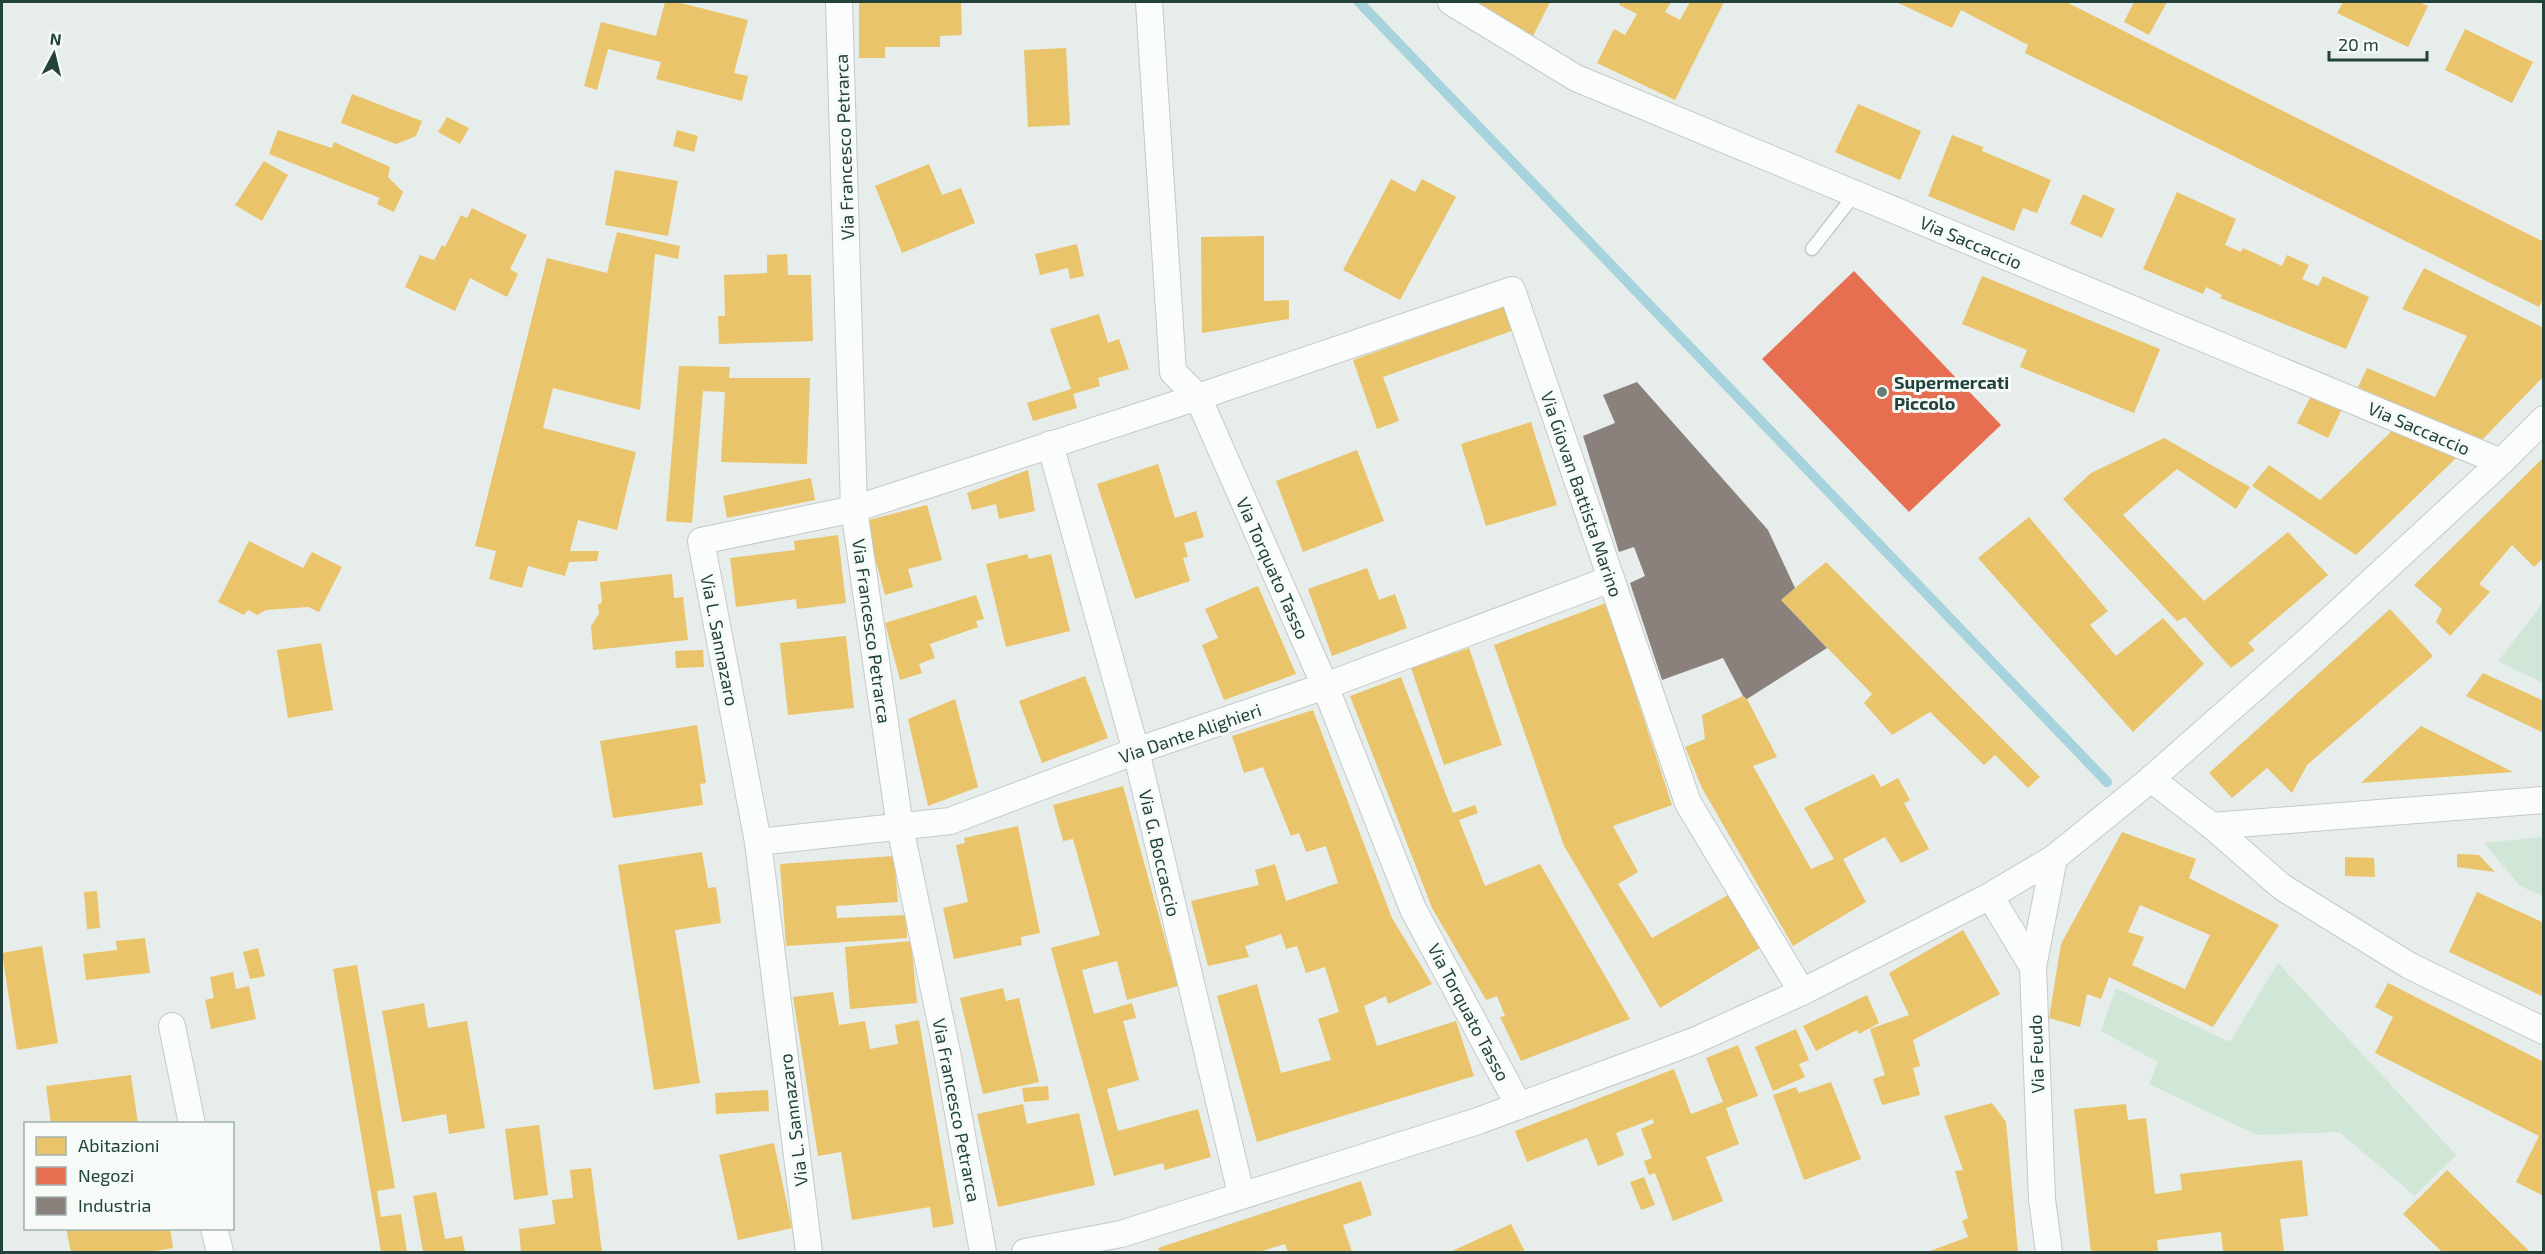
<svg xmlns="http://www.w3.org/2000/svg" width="2545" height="1254" font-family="'Exo 2',sans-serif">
  <rect width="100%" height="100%" fill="#e7edea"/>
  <!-- green -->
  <g fill="#d0e6d7">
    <polygon points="2543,603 2544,683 2543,683 2498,661"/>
    <polygon points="2543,837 2543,896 2520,886 2484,843"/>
    <polygon points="2278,963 2456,1155 2415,1196 2339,1132 2257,1135 2149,1084 2158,1062 2101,1031 2116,988 2230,1042"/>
  </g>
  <!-- homes -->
  <g fill="#e9c46a" fill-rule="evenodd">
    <polygon points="665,2 677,2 748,20 734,73 748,76 742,101 656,79 661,62 608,49 597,90 584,86 601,22 656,36"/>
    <polygon points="859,2 961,2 962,35 940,36 940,47 885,47 885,58 859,58"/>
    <polygon points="1466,2 1550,2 1532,38"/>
    <polygon points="1621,2 1671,2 1665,12 1680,20 1690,2 1724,2 1675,100 1597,63 1614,29 1625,35 1637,14 1619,5"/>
    <polygon points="1896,2 2066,2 2544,242 2544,297 2539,307 2025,53 2028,45 1961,10 1952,28"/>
    <polygon points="2134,2 2167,2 2149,35 2124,22"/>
    <polygon points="2343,2 2419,2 2428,6 2408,47 2337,13"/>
    <polygon points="2465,29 2533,62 2512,103 2445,70"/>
    <polygon points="1066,48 1070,125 1028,127 1024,50"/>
    <polygon points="352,94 422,121 416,136 396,144 341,123"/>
    <polygon points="1858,104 1921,131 1900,180 1835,152"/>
    <polygon points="447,117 469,128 460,144 438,132"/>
    <polygon points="278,130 332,148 334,142 390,167 388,177 403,192 394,212 377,204 380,198 269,154"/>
    <polygon points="677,130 698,136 694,152 673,146"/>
    <polygon points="1952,135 1983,147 1982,151 2051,180 2037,213 2023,208 2014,231 1928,196"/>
    <polygon points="264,161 288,175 262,221 235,205"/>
    <polygon points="929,164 942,195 961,188 975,223 902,253 875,186"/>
    <polygon points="615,170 678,181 668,236 605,225"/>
    <polygon points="1391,179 1415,192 1422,179 1456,197 1400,300 1343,270"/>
    <polygon points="2177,192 2236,219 2225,245 2241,252 2243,248 2282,266 2287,255 2309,265 2302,279 2318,286 2323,276 2369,297 2346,349 2220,298 2222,295 2206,287 2203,294 2143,269"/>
    <polygon points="2083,194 2115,209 2102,238 2070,224"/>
    <polygon points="472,208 527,235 510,269 518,274 507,297 470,278 455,311 405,287 420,255 434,260 442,245 445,247 461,215 467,218"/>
    <polygon points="617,232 680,246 678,259 655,254 640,410 553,388 543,428 636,452 617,530 578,520 570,551 599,551 597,561 569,562 565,576 528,566 522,588 489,579 496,551 475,546 547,258 607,273"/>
    <polygon points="1264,236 1264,301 1289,300 1289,319 1202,333 1201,237"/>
    <polygon points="1077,244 1084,276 1070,279 1068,268 1040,275 1035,254"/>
    <polygon points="787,254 788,275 811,275 813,341 719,344 718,316 725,316 724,275 767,273 767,255"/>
    <polygon points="2424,268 2544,328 2544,376 2479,443 2358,387 2367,368 2435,397 2467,336 2402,309"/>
    <polygon points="1982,276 2160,349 2134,413 2020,367 2027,350 1962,324"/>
    <polygon points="1508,305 1517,329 1383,377 1399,421 1377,429 1353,360"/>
    <polygon points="1099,314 1108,343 1119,339 1129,369 1098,378 1100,386 1073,394 1077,408 1033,421 1027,403 1071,389 1050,329"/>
    <polygon points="679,366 730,367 729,378 810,378 807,464 721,462 725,392 703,391 692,523 666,521"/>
    <polygon points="2312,394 2343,407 2328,438 2297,423"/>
    <polygon points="1531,422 1557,505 1486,526 1461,444"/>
    <polygon points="2396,427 2456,458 2356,555 2252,486 2269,465 2320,500"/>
    <polygon points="2164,438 2250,487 2236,509 2177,469 2123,515 2204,601 2288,532 2328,575 2248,643 2255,650 2231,668 2185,617 2177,621 2063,499 2091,473"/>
    <polygon points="1357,450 1384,521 1303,552 1276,481"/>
    <polygon points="2544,457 2544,557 2534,567 2512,545 2479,584 2490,592 2450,636 2436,622 2442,609 2414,585"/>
    <polygon points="1158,464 1175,518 1196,511 1204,537 1184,543 1188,557 1183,558 1190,581 1135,599 1097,484"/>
    <polygon points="1028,470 1035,511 999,519 996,504 972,510 967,493"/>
    <polygon points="811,478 815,500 727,518 723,496"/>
    <polygon points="927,505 942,560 908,569 913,587 885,595 865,521"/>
    <polygon points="2029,517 2108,611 2090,625 2116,656 2163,618 2204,664 2133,732 1978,558"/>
    <polygon points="838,535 846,603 797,609 796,599 736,607 730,558 795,550 794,541"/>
    <polygon points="249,541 303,568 312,552 342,567 319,612 308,607 266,610 257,615 248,610 244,615 218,602"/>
    <polygon points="1027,554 1029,559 1051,554 1070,631 1006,647 986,564"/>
    <polygon points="1826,562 2040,777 2028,788 1995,755 1984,765 1930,712 1892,735 1864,703 1872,694 1781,600"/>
    <polygon points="1367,568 1379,600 1395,594 1407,628 1332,656 1308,589"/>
    <polygon points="672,574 674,598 683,597 688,640 593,650 591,626 599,614 598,604 602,603 600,582"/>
    <polygon points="1258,586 1296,674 1224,700 1202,645 1218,638 1205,609"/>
    <polygon points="976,595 984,619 976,621 978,627 930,644 935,658 919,664 922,673 900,680 885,623"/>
    <polygon points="1606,603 1672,805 1613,826 1638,872 1618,884 1652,938 1728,895 1760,948 1660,1008 1564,846 1494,645"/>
    <polygon points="2390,609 2433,656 2307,765 2292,793 2267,768 2232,798 2209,773"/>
    <polygon points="846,636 854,708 788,715 780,643"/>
    <polygon points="321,643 333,710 288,718 277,650"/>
    <polygon points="1469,648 1502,745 1444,765 1411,668"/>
    <polygon points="703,650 704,667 676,668 675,651"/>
    <polygon points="2483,673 2544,701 2544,733 2466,696"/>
    <polygon points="1085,676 1108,738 1042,763 1019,701"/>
    <polygon points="1401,677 1453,813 1475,805 1478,813 1459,820 1485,886 1540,864 1630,1019 1521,1061 1500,1017 1505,1016 1497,996 1486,1000 1432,908 1350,696"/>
    <polygon points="1743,696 1747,699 1777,757 1753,766 1811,869 1834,859 1804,808 1874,774 1881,787 1898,778 1910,800 1904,803 1929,849 1901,863 1885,837 1843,859 1866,902 1793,946 1702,788 1685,747 1705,739 1702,715"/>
    <polygon points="955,699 978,787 928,806 908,719"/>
    <polygon points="1313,710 1392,918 1432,984 1388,1004 1386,996 1364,1006 1377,1046 1456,1021 1474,1076 1257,1142 1217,996 1257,984 1281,1073 1331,1060 1318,1019 1339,1012 1325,967 1306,973 1297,946 1286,949 1281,934 1245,946 1249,957 1208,966 1191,901 1259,885 1255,870 1275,864 1286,901 1338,883 1326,846 1306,852 1299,833 1291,836 1263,767 1244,773 1232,736"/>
    <polygon points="697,725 706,783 700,784 703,805 613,818 600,741"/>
    <polygon points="2421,726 2513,772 2361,783"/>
    <polygon points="1123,786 1178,986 1127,1000 1117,961 1082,970 1094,1014 1132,1003 1136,1018 1123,1021 1139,1080 1107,1089 1118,1131 1198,1109 1211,1157 1165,1170 1163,1163 1114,1176 1051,948 1100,935 1073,839 1063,841 1053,805"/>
    <polygon points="1018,826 1040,933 1021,937 1022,945 954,959 943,908 968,902 956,845 965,843 964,838"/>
    <path d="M 2122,832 L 2196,859 L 2189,878 L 2279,925 L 2213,1027 L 2109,977 L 2101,999 L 2087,994 L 2080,1027 L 2049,1018 L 2061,944 ZM 2140,905 L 2210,935 L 2185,989 L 2132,965 L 2144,937 L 2128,932 Z"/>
    <polygon points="702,852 708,888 716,887 721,923 675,930 700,1083 654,1090 618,865"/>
    <polygon points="2457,854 2479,855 2495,872 2457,867"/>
    <polygon points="894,856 898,902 836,906 837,918 906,915 907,938 786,946 780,864"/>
    <polygon points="2345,857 2374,858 2375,877 2345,876"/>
    <polygon points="97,891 100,928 87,929 84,892"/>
    <polygon points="2477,892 2544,923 2544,997 2449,952"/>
    <polygon points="1963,930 2000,994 1913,1040 1920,1066 1913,1068 1920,1095 1882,1105 1873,1079 1885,1075 1870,1029 1909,1015 1889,973"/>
    <polygon points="145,938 150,973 86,980 83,954 117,950 116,941"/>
    <polygon points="911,941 917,1003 850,1009 845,947"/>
    <polygon points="42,946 58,1043 17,1050 2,953"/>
    <polygon points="258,948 265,976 250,979 243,952"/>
    <polygon points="357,965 395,1188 377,1191 381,1217 401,1214 407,1252 381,1252 333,969"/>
    <polygon points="233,972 236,989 249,986 256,1019 211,1029 205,1000 214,998 210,977"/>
    <polygon points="2388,983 2544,1062 2544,1196 2516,1182 2539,1136 2375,1053 2393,1017 2375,1007"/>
    <polygon points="1003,988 1006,1001 1019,998 1039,1082 983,1094 960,998"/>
    <polygon points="833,992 839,1025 865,1021 870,1049 898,1044 895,1025 919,1020 954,1224 933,1228 930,1207 852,1220 841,1152 818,1156 793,997"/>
    <polygon points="1867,995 1879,1023 1859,1034 1857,1030 1816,1051 1803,1026"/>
    <polygon points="424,1003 428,1028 467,1021 485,1128 449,1134 446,1114 402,1122 382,1011"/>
    <polygon points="1796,1029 1809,1060 1799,1064 1805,1077 1773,1091 1755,1047"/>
    <polygon points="1738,1045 1758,1096 1726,1108 1739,1144 1706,1157 1723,1201 1673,1221 1655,1173 1649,1175 1644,1161 1652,1158 1641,1129 1654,1123 1653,1119 1616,1133 1624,1155 1598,1166 1587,1138 1527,1162 1515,1131 1674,1069 1691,1114 1723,1102 1706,1058"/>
    <polygon points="131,1075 138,1124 51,1124 46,1086"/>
    <polygon points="1831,1082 1861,1159 1804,1180 1773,1095 1796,1087 1799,1093"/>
    <polygon points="1048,1086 1049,1100 1024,1102 1022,1088"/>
    <polygon points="768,1090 769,1111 716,1114 715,1093"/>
    <polygon points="1992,1103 2006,1122 2018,1252 1927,1252 1968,1237 1962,1221 1968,1218 1955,1171 1963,1170 1944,1116"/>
    <polygon points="1023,1104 1027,1124 1079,1113 1095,1185 998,1207 977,1114"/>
    <polygon points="2126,1104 2128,1120 2146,1118 2155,1194 2182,1190 2180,1174 2302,1160 2308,1216 2280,1219 2284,1252 2223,1252 2221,1232 2157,1240 2158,1252 2091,1252 2074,1109"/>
    <polygon points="539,1125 548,1195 514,1200 505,1129"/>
    <polygon points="774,1143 792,1228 738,1240 719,1155"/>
    <polygon points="591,1168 602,1252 521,1252 519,1229 555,1224 552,1200 573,1198 570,1170"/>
    <polygon points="2447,1170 2530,1252 2442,1252 2403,1214"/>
    <polygon points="1644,1177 1655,1205 1641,1210 1630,1182"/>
    <polygon points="1361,1181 1372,1215 1343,1225 1352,1252 1288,1252 1285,1244 1259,1252 1160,1252 1158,1248"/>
    <polygon points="436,1192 445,1239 462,1236 465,1252 423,1252 413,1196"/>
    <polygon points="1511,1224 1525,1252 1450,1252"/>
    <polygon points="66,1228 170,1228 173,1248 150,1252 71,1252"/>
  </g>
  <!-- shops -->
  <polygon fill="#e76f51" points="1854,271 2001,425 1909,512 1762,359"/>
  <!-- industry -->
  <polygon fill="#8a817c" points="1637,382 1768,530 1795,588 1781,600 1827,648 1747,699 1743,696 1723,658 1662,680 1630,583 1645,576 1634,547 1619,552 1583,436 1615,423 1603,395"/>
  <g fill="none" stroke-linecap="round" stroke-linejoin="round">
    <!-- stream -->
    <polyline stroke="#a6d3dc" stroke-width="10" points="1359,2 2107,782"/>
    <!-- lane casing -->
    <g stroke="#c4cac8" stroke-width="15">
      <polyline id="lane" points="1812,249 1855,194"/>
    </g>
    <!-- street casing -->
    <g stroke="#c4cac8" stroke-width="28">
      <g id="street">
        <polyline points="839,2 854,509 900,827 948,1057 983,1252"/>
        <polyline points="1149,2 1173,372 1198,397 1325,686 1413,909 1519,1106"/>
        <polyline points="1451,2 1576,78 2501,462"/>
        <polyline points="1050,444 1136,751 1241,1194"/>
        <polyline points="2151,779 2212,826 2282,887 2410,966 2544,1031"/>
        <polyline points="2212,826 2544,800"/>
        <polyline points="758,842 950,821 1136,751 1325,686 1611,579"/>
        <polyline points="1990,896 2033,967"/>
        <polyline points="172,1026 192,1124"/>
        <polyline points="214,1228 220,1252"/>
        <polyline points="809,1252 758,842 701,541 854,509 1198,397 1512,290 1688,803 1802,992"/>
        <polyline points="1025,1252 1121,1234 1478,1121 1694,1041 1802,992 1990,896 2054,858 2151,779 2304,644 2501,462 2544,419"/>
        <polyline points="2049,1252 2042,1199 2033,967 2054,858"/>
      </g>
    </g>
    <!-- lane -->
    <use href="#lane" stroke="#fbfcfc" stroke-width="12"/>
    <!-- street -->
    <use href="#street" stroke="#fbfcfc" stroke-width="26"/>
  </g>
  <!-- markers -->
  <circle fill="#677e78" stroke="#f6fbf8" stroke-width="2" cx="1882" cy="392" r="6"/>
  <g text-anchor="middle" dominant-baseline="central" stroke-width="6" stroke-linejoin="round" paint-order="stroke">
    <!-- street labels -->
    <g font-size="18" fill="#22423b" stroke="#f6fbf8">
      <text transform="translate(844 147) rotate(-92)">Via Francesco Petrarca</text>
      <text transform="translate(1971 242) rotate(23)">Via Saccaccio</text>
      <text transform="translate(2419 428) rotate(23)">Via Saccaccio</text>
      <text transform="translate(1582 494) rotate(71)">Via Giovan Battista Marino</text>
      <text transform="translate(1273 568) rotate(66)">Via Torquato Tasso</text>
      <text transform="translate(872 631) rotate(82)">Via Francesco Petrarca</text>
      <text transform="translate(720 640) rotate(79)">Via L. Sannazaro</text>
      <text transform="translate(1190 733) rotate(-19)">Via Dante Alighieri</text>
      <text transform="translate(1160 853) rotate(77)">Via G. Boccaccio</text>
      <text transform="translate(1469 1012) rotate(62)">Via Torquato Tasso</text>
      <text transform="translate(2036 1054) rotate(-92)">Via Feudo</text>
      <text transform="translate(957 1110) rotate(79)">Via Francesco Petrarca</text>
      <text transform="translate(793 1120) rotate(-97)">Via L. Sannazaro</text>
    </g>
    <!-- poi labels -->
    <g font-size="18" font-weight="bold" fill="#22423b" stroke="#f6fbf8" text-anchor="start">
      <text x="1894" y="382">Supermercati<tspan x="1894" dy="21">Piccolo</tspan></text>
    </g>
  </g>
  <!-- border -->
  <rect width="2545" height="1254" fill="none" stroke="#22423b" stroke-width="6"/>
  <!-- legend -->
  <rect x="24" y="1122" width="210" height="108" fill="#f6fbf8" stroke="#a1b1ac" stroke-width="1.5"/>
  <rect x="36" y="1137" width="30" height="18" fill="#e9c46a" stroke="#a1b1ac" stroke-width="1.5"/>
  <text x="78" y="1152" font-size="18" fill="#22423b">Abitazioni</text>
  <rect x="36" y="1167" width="30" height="18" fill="#e76f51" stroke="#a1b1ac" stroke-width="1.5"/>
  <text x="78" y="1182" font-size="18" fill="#22423b">Negozi</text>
  <rect x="36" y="1197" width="30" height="18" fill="#8a817c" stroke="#a1b1ac" stroke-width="1.5"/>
  <text x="78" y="1212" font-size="18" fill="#22423b">Industria</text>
  <!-- north arrow -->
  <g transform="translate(54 54) rotate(7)" stroke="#f6fbf8" stroke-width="4.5" paint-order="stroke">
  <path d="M0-4.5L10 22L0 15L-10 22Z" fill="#22423b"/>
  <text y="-9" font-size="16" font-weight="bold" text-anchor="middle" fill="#22423b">N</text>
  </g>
  <!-- scale -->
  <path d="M2329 51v9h98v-9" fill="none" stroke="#22423b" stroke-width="3"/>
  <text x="2338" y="51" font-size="18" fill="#22423b" stroke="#f6fbf8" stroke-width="4.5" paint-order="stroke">20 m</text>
</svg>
